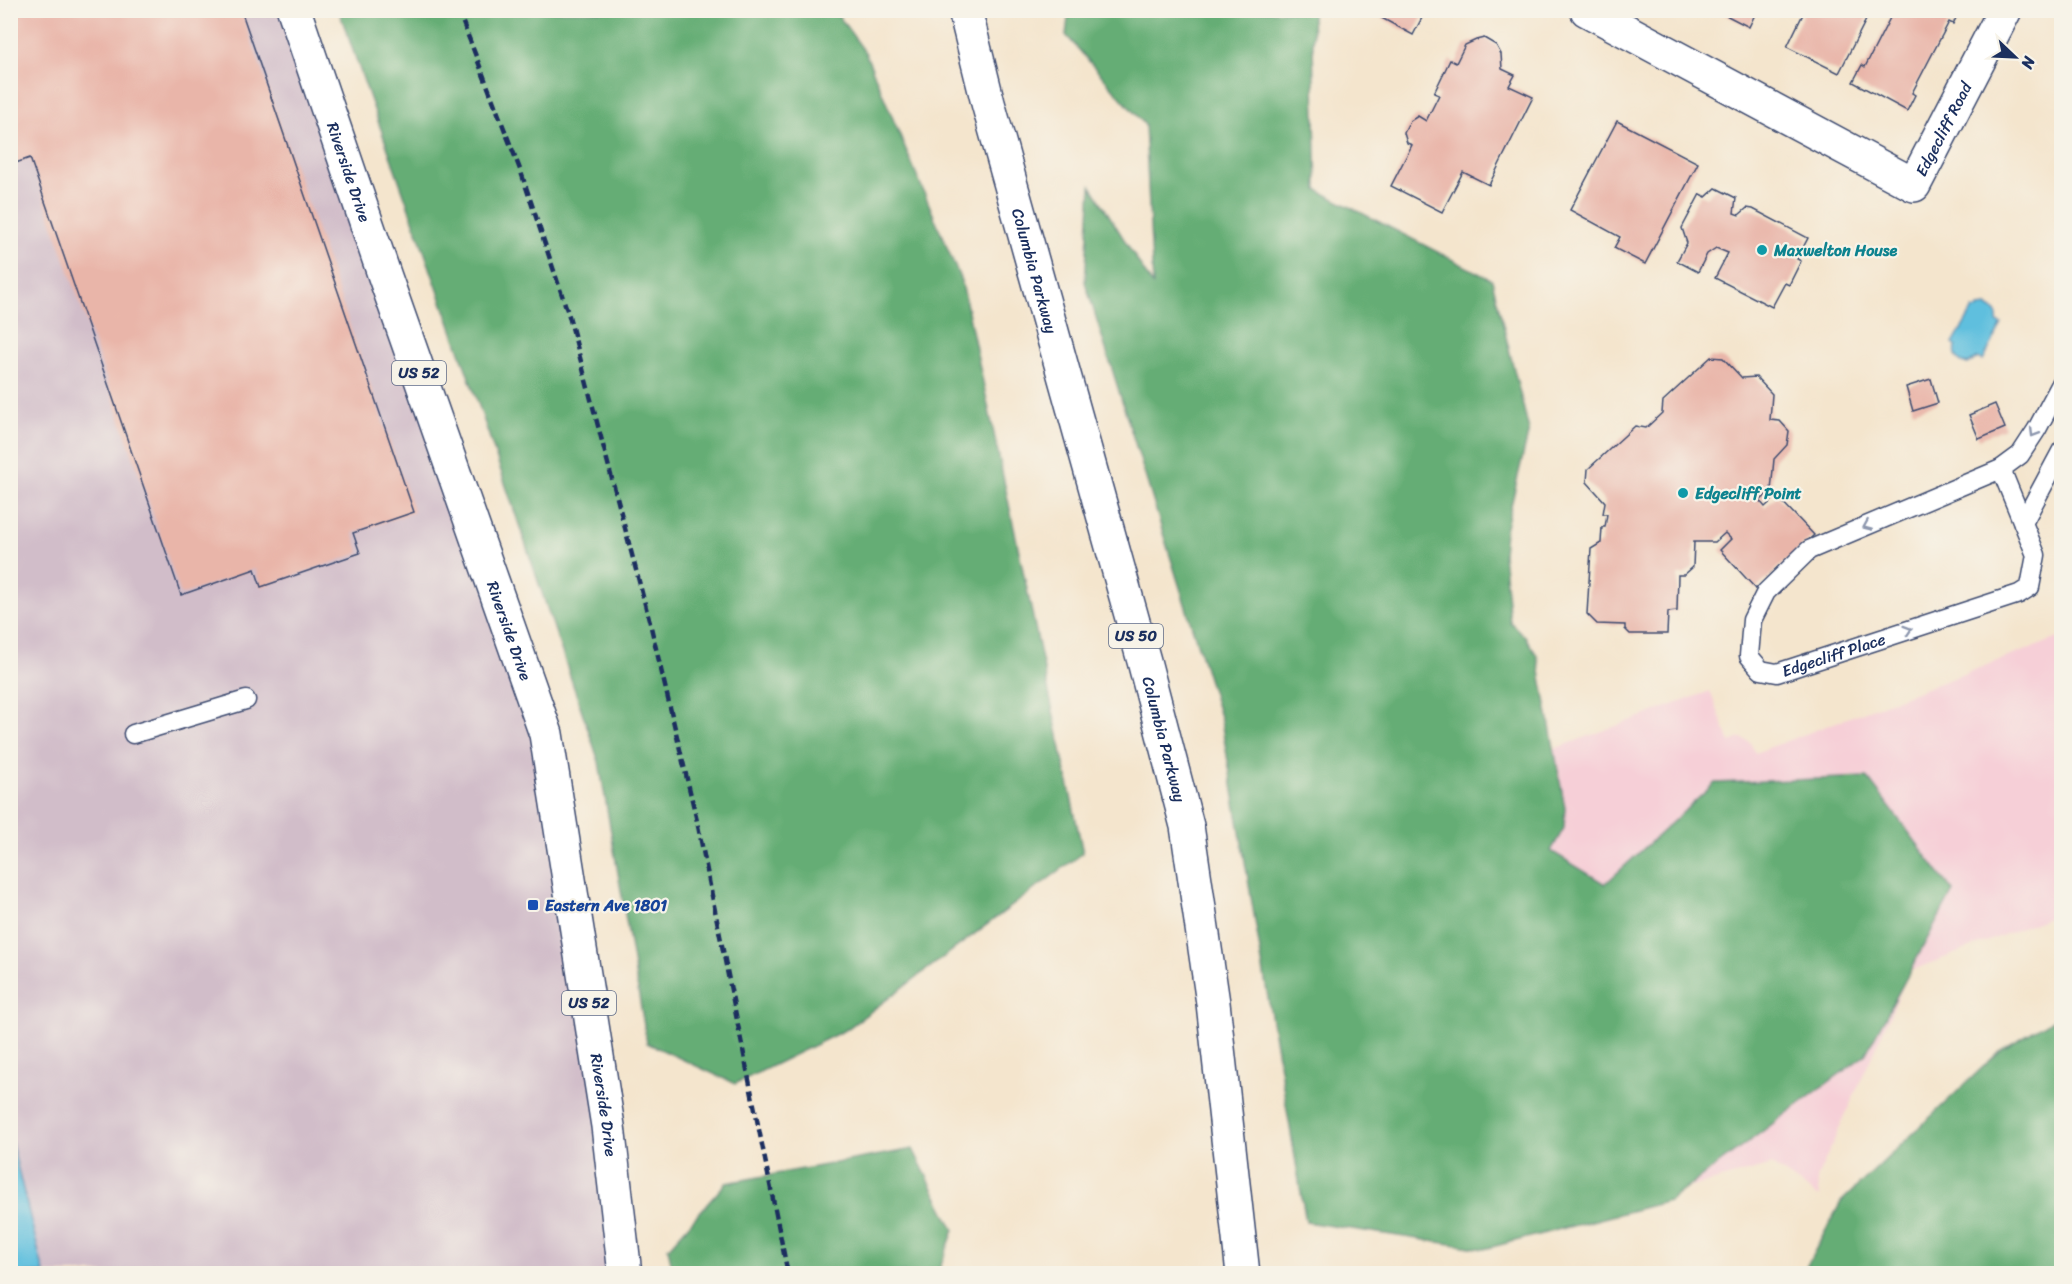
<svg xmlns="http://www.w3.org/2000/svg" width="2072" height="1284" font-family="Sriracha,sans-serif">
  <rect width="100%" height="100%" fill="#f7f3e8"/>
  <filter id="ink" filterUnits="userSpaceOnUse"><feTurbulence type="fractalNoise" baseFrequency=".0167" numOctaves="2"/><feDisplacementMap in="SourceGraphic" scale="12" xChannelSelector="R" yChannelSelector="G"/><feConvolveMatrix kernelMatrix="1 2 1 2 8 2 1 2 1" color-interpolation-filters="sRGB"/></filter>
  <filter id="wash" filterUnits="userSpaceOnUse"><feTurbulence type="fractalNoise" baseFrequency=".008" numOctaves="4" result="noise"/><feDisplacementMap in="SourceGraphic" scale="24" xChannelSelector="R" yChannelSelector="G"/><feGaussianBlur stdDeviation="1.35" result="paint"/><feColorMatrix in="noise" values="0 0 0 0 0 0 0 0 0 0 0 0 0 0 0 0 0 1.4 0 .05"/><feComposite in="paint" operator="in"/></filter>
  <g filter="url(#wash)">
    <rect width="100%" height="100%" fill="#f4e5cd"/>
    <!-- built -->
    <polygon fill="#f6cfd7" points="2061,637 2061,913 1910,971 1817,1178 1819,1197 1772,1165 1468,1248 1456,1162 1264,857 1710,691 1730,742 1741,738 1750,742 1755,753"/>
    <!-- industrial -->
    <polygon fill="#d1bdc9" points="10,11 294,11 546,734 625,1273 44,1273 10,1141"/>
    <!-- forest -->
    <g fill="#65ad75" stroke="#406e6a" stroke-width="1.5">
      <polygon points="1069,10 1312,11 1317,190 1492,280 1529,430 1505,531 1503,554 1510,622 1525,637 1537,655 1565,808 1564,828 1551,851 1605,884 1715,783 1867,777 1953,891 1865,1055 1669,1201 1484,1249 1306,1222 1221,720 1085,282 1091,186 1153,286 1145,125 1066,35"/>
      <polygon points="339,11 835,11 865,52 962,283 1083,853 847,1029 735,1084 647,1043 599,762 478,403"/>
      <polygon points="2061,1015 2061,1273 1803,1273 1841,1202 2002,1049"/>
      <polygon points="913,1149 954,1230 938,1273 673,1273 668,1248 726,1183"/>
    </g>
    <!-- water -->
    <g fill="#5fbfde" stroke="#3d779e" stroke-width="1.5">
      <path d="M 1987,306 C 1995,309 1998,313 1997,322 L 2002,324 L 1983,360 L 1978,358 L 1968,364 C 1958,362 1954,356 1956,346 L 1953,344 L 1973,309 L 1976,310 L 1979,307 Z"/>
      <polygon points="10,1141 11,1141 44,1273 11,1273"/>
    </g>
    <g id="blocks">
      <!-- building -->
      <g fill="#e9b5a9">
        <polygon points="10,10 241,10 414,512 353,533 360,553 261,587 255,569 181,595 30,158 10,165 10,126 19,123 10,100"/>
        <polygon points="1367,10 1426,10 1413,35"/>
        <polygon points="1716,10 1757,10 1749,27"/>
        <polygon points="1805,10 1871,10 1839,73 1787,47"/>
        <polygon points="1894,10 1960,10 1953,24 1949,22 1912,93 1915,95 1907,111 1853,82 1862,65 1865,67"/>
        <polygon points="1484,38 1496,45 1501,54 1502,69 1515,75 1509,86 1533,97 1489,185 1463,172 1442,212 1391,186 1412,145 1407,143 1404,133 1410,121 1418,116 1426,121 1439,95 1434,93 1450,60 1456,63 1465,45 1476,40"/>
        <polygon points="1617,121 1698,163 1645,264 1614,248 1620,237 1570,210"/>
        <polygon points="1716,188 1736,198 1734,213 1739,215 1747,208 1753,209 1808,238 1797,259 1801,261 1789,285 1785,283 1772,307 1715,278 1728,253 1716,248 1707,254 1698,272 1677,261 1687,243 1682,228 1700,194 1706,197"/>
        <polygon points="1711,357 1723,358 1742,378 1756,377 1772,394 1770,420 1780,421 1789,431 1787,445 1774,459 1771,491 1760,501 1765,507 1777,496 1814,535 1756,589 1720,550 1731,539 1725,533 1715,542 1694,542 1693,567 1684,575 1678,575 1677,611 1668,612 1667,634 1630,634 1625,629 1625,625 1597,624 1587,614 1591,549 1601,543 1602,527 1605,527 1607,514 1603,514 1605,502 1587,482 1588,469 1635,426 1646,428 1662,413 1663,401"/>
        <polygon points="1931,379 1938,403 1913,411 1906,387"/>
        <polygon points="1995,404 2005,428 1979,439 1969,415"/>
      </g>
    </g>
  </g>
  <g filter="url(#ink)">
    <use href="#blocks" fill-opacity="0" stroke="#3c4a6f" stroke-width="1.5"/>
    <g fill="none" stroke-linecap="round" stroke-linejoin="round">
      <!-- service casing -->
      <g stroke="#3c4a6f" stroke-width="21">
        <g id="service">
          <path id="s1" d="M 2062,382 L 2037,429 L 2020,455 L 2001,469 L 1809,550 L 1766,592 L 1752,620 L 1749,656 L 1761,670 L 1777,673 L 2019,594 L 2030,587 L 2036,555 L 2023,523 L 2062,450"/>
          <polyline points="2001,469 2023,523"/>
          <polyline points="133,734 246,700"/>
        </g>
      </g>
      <!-- minor casing -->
      <g stroke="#3c4a6f" stroke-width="36">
        <g id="minor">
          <path id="s2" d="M 1587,10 L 1914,185 L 2005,10"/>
        </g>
      </g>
      <!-- primary casing -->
      <g stroke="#3c4a6f" stroke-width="36">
        <g id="primary">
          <path id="s3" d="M 294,10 L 385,277 L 546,734 L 608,1126 L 625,1274"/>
        </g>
      </g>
      <!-- trunk casing -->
      <g stroke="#3c4a6f" stroke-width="36">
        <g id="trunk">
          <path id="s4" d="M 965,10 L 988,103 L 1144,661 L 1187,826 L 1213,1003 L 1243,1274"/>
        </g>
      </g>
      <!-- service -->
      <use href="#service" stroke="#fff" stroke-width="18"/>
      <!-- minor -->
      <use href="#minor" stroke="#fff" stroke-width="33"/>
      <!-- primary -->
      <use href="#primary" stroke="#fff" stroke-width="33"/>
      <!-- trunk -->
      <use href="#trunk" stroke="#fff" stroke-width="33"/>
      <!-- rail -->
      <polyline stroke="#1b2f5e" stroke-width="4.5" stroke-dasharray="9 4.5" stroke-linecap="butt" points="458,10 521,172 569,316 650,623 697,821 788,1274"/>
    </g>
    <!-- one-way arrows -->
    <defs><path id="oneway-chevron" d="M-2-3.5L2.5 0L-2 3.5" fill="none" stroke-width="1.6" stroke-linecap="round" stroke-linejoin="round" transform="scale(1.5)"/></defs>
    <g stroke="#8d97ae">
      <use href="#oneway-chevron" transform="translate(2034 433) rotate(121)"/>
      <use href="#oneway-chevron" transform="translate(1867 526) rotate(157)"/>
      <use href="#oneway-chevron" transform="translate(1908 630) rotate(-18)"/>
    </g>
  </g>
  <!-- markers -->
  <g fill="#0f9aa8" stroke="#f7f3e8" stroke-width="2">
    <circle cx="1762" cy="250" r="6"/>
    <circle cx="1683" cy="493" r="6"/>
  </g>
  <rect fill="#1a4fb4" stroke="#f7f3e8" stroke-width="2" x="527" y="899" width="12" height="12" rx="3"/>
  <g text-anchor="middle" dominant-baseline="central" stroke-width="4.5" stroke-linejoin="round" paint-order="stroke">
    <!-- shield labels -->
    <g fill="#f7f3e8" stroke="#5d6a87" stroke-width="1.5">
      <rect x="392" y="361" width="54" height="24" rx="4.5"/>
      <rect x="1109" y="624" width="54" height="24" rx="4.5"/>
      <rect x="562" y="991" width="54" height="24" rx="4.5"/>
    </g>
    <g font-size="15" font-weight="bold" fill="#1b2f5e">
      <text x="419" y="373">US 52</text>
      <text x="1136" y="636">US 50</text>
      <text x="589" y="1003">US 52</text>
    </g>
    <!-- street labels -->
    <g font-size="16" fill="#1b2f5e" stroke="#f7f3e8">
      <text stroke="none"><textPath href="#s2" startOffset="434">Edgecliff Road</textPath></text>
      <text stroke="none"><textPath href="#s3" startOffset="171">Riverside Drive</textPath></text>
      <text stroke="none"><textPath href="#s4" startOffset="270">Columbia Parkway</textPath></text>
      <text stroke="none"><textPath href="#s3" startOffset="657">Riverside Drive</textPath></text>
      <text stroke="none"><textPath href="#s1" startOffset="538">Edgecliff Place</textPath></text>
      <text stroke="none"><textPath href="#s4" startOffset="756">Columbia Parkway</textPath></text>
      <text stroke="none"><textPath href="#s3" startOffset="1142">Riverside Drive</textPath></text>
    </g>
    <!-- culture labels -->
    <g font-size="16" font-weight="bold" fill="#0d838f" stroke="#f7f3e8" text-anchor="start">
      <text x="1774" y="250">Maxwelton House</text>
      <text x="1695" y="493">Edgecliff Point</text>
    </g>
    <!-- transit labels -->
    <g font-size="16" font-weight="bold" fill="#164399" stroke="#f7f3e8" text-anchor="start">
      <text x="545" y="905">Eastern Ave 1801</text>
    </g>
  </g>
  <!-- margin -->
  <rect width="2072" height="1284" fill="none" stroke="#f7f3e8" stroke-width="36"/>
  <!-- north arrow -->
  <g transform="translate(2015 57) rotate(113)" stroke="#f7f3e8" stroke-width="4.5" paint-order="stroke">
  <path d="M0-4.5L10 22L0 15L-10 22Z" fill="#1b2f5e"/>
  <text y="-9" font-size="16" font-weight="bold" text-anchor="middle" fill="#1b2f5e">N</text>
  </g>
</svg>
